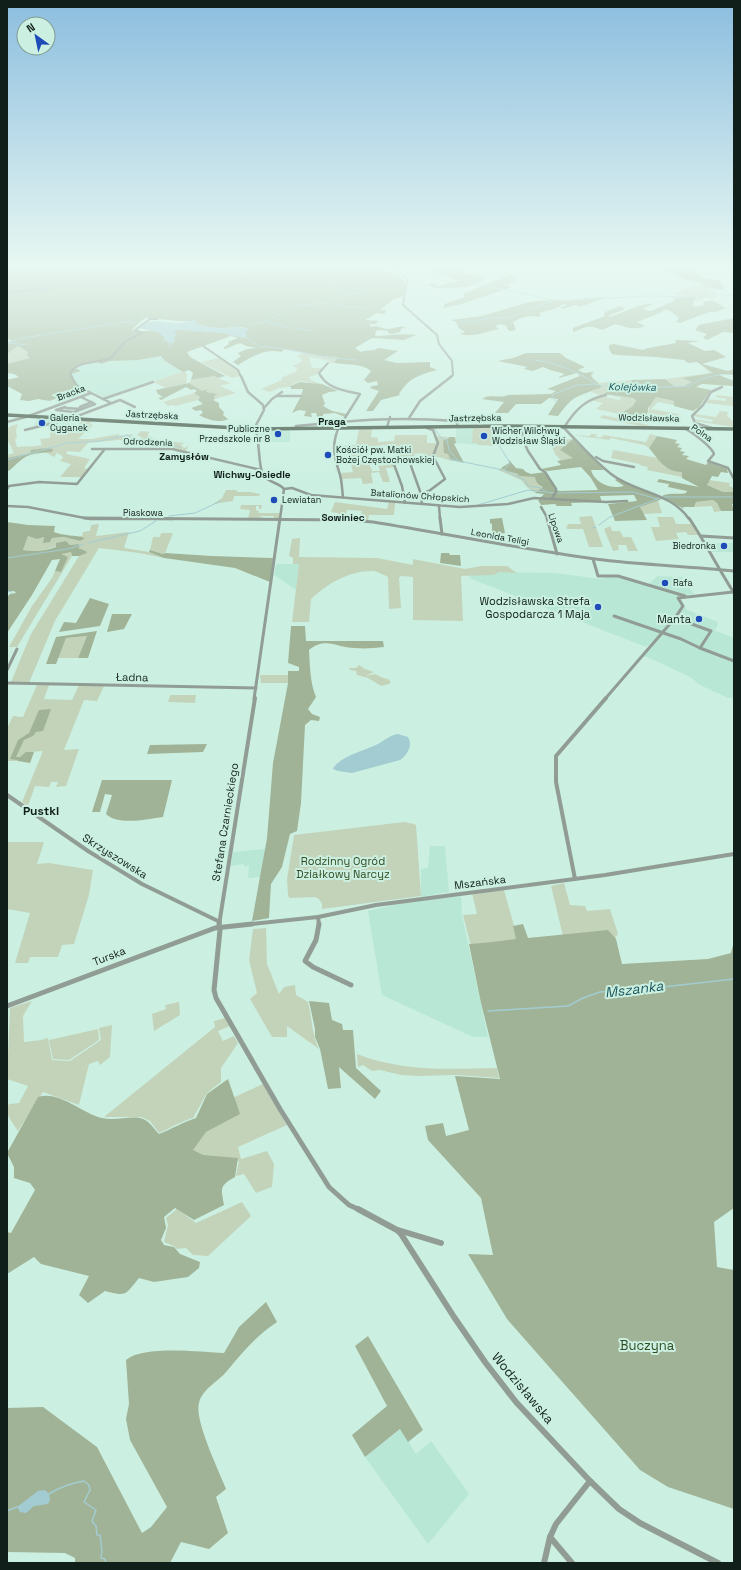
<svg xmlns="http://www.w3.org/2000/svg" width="741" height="1570" font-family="'Space Grotesk',sans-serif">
  <rect width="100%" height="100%" fill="#cbf0e2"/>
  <!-- built -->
  <g fill="#b9e7d6">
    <polygon points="162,356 165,361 183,372 104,398 76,384 71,374 80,371 75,368 95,361 101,364 110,361 138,360"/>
    <polygon points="39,418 81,420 80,423 63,424 63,426 60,427 55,423 37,428 34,424"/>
    <polygon points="473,427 478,445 456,443 456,428"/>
    <polygon points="290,430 290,442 261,442 260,431 261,430"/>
    <polygon points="708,543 733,543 734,552 712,552"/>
    <polygon points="276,564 299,564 296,590 274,575"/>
    <polygon points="498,572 555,573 601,579 607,577 619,577 642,584 649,584 657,576 682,577 685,583 690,588 694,594 684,595 680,599 687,610 718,622 717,627 714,630 734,638 734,698 728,698 700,685 690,677 654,660 644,656 667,628 646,647 469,578 472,575 494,575"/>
    <polygon points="430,846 445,846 449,892 421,897 421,869 428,868"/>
    <polygon points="265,849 261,877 248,878 249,866 244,866 244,864 231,866 233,852"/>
    <polygon points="461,896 462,909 461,910 488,1037 473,1037 382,995 368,911 402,903"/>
    <polygon points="401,1429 416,1454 431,1441 469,1494 428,1544 365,1457"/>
  </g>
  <!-- green -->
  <g fill="#c3d3ba">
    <polygon points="694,285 712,291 719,290 712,293 716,296 715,299 705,298 696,302 698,296 687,297 674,294"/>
    <polygon points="18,346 28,352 30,358 7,364 7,354"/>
    <polygon points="303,353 339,357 334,363 329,363 330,361 309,357 312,368 323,368 318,374 309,377 311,380 321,384 300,381 289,386 288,387 279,388 270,392 261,389 282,380 281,378 297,371 296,370 298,368 292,366 303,361 297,356"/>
    <polygon points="219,358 238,371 240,376 232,378 201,362"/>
    <polygon points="700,364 713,373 683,378 692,382 683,386 674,386 665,379 710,373"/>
    <polygon points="185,371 187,375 186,382 188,383 166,388 153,382"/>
    <polygon points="595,371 592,375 593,378 600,383 631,380 636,388 600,395 591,392 602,386 592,378 591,375 593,372 584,373"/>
    <polygon points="213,376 231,383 220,386 236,393 215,399 214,396 217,394 206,392 208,389 202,391 189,383 191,380"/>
    <polygon points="194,393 200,397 198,400 176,406 172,405 168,406 163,402"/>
    <polygon points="608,395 633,398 636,402 633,406 619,414 596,409 603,403 590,400 601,396 619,400 621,398"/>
    <polygon points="717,395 734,397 733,406 705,403 707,399 726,401 726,399 716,397"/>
    <polygon points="656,397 674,401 674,405 658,402 651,409 679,414 677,416 668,414 667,416 648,413 650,404"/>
    <polygon points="720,411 728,412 727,416 734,422 734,427 694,421 694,419 712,422 713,420 693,416 694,414 716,417"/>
    <polygon points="602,415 618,418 621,415 631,417 628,420 656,427 640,426 600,418"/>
    <path d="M 81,420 L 92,421 L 89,424 L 93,425 L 78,439 L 91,439 L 119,434 L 119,436 L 133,434 L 127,441 L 119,440 L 88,443 L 80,452 L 67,451 L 66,454 L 90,459 L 84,468 L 89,469 L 82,477 L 60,477 L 71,464 L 60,461 L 63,458 L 62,456 L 57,453 L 54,457 L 45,452 L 52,452 L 52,449 L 47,448 L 7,459 L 7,455 L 14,453 C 9,441 7,444 7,429 L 11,426 L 18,424 L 16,430 L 17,438 L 15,439 L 17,447 C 26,446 33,447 42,445 L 40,439 L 50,438 L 50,431 L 62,430 L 63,432 L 75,431 Z"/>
    <polygon points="473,427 497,427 496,435 499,446 478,445 478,443 472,443"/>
    <path d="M 359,429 L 372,429 L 371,437 L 378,438 L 378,442 L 394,441 L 395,435 L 427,435 L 427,443 L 436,443 L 434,436 L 450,437 L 446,438 L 448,454 L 452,458 L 452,461 C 439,457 439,456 425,457 L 423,453 L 414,454 L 418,463 L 411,464 L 410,462 L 402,463 L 395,447 L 387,448 L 385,445 L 363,447 L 372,471 L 380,471 L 378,466 L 387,465 L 384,458 L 392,457 L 396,467 L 386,468 L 390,482 L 383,482 L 379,472 L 371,473 L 373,483 L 363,484 L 361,478 L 342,479 L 341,473 L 353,472 L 347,450 L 336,450 L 335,446 L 356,445 Z"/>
    <polygon points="141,431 150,432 147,435 156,440 184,443 181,445 184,448 188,446 186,451 171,449 174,446 133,442 132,441 138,441 143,438 137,435"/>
    <polygon points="591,434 597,434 595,436 600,438 604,435 646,442 650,434 657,436 649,448 644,445 611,438 609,440 572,435 590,436"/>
    <polygon points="546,438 558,438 560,440 573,439 562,452 566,453 574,458 561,460 555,454 550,442 547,442"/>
    <polygon points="613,450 658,458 665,467 682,472 682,477 647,470 648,467 639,465 640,464 611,458"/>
    <polygon points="501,468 513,473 535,477 535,480 540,486 543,487 535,493 527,487 521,480 498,470"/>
    <polygon points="709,480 730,483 729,486 734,488 734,492 723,492 707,485"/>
    <polygon points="226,490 236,490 238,492 250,492 260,494 259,496 234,496 233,501 213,504 222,498"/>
    <polygon points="658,500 662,513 643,514 640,507"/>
    <polygon points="713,500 717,503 721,511 714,512 712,506 694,507 696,502"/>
    <polygon points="335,502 387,509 389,502 395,503 394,515 369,515 368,521 359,520 362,511 347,510 345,518 337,518 338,513 331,512"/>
    <polygon points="241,505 262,505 261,509 259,509 259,506 256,506 256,510 259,511 258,513 280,513 279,518 275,519 273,516 261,516 260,517 266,518 266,520 248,519 250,510 240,509"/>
    <polygon points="592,516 603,547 589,547 583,529 567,529 566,527 568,526 567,524 581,524 579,517"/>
    <polygon points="657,517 673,517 676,524 691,524 698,535 688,535 686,532 676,533 679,539 656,541 651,527 660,527"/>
    <path d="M 99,524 L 96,536 L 129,532 L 124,548 L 149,552 L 164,558 L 139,553 L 99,548 L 55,621 L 29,683 L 11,682 L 31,634 L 79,556 L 87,553 L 86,551 L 77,548 L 77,544 L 70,545 L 66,541 C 52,549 39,553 23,550 L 28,536 L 37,539 L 44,537 L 43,542 L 50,542 L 52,538 L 64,537 L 80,541 L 79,536 L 82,536 L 83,532 L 90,531 L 91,525 Z"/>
    <polygon points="610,526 612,531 620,531 623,537 631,537 638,551 628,551 626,545 618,545 619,550 613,551 604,529"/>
    <polygon points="161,533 173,533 165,553 163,554 150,550 153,537 160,537"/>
    <path d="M 300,538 L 299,557 L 377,558 L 413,565 L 413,559 L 465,569 L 481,566 L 507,566 L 517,573 L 499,572 L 494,575 L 461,576 L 463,621 L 413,620 L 413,577 L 401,576 L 399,578 L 401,608 L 389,609 L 388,577 C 384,575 378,572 374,571 C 350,570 327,584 311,599 L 309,622 L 292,622 L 299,564 L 293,564 L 293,558 L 289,556 L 292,539 Z"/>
    <polygon points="67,552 71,552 72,556 17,647 9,647 32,606 52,578 55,571 61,572 60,554"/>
    <polygon points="87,636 78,658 58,658 66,638"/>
    <polygon points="359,665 365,669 374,672 365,676 375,674 383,678 388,679 391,682 389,684 381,686 368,678 357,675 356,671 350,670 349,668 356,668"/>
    <polygon points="260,675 288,675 288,683 261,683"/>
    <path d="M 37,685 L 49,685 L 44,699 L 72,700 L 79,685 L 104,686 L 97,701 L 84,700 L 64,750 L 79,749 L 66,786 L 56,787 L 58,782 L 51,782 L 49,787 L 35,786 L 28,806 L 22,802 L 43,751 C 34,751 22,754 18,761 L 7,761 L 7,728 L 13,716 L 23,717 Z"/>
    <polygon points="170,695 196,695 195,703 168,702"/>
    <polygon points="404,822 414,824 416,825 421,896 322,909 322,904 319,899 315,897 290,898 288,896 287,879 294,835"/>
    <polygon points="7,842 44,842 37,864 49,863 93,870 89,895 74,944 62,945 58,957 30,957 28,963 15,963 30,913 7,909"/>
    <polygon points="564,883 570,905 585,906 587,911 610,909 618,934 614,939 563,936 551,886"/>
    <polygon points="504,890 518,940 471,946 463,915 477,914 472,893"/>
    <path d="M 266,928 L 267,964 L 279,994 L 284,987 L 295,985 L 296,995 L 308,1002 C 312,1018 312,1035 319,1049 L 287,1026 L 287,1037 L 272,1037 L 250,999 L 257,993 L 249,960 L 253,929 Z"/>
    <path d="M 32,1001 L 23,1016 L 24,1042 L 41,1040 L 48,1038 L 52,1060 L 70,1061 L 101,1040 L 99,1028 L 112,1025 L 110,1057 L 100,1065 L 98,1061 L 89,1064 L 79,1105 L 43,1092 L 18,1131 C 13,1123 3,1113 9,1104 L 19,1103 L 28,1086 L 7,1079 L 10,1008 Z"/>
    <polygon points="179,1002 180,1015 154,1031 152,1014 166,1009 165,1005"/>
    <path d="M 225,1018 L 230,1026 L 218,1031 L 223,1041 L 234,1036 L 238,1043 L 221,1068 L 221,1082 L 207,1093 L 193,1118 C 181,1121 171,1128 159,1133 L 150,1121 L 141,1117 L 104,1117 L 215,1027 L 214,1021 Z"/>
    <polygon points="98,1029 99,1040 69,1060 53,1059 49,1040"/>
    <path d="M 357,1054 C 403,1072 449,1069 497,1068 L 499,1078 L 455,1075 L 418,1076 L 401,1075 L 380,1070 L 372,1071 L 363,1065 L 358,1067 Z"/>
    <polygon points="263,1084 287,1125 238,1147 241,1159 267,1151 274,1164 272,1187 256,1193 244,1174 236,1176 239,1161 203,1158 190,1149 228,1100"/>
    <polygon points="242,1202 251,1216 208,1256 193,1255 186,1248 177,1249 174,1246 164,1242 168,1225 166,1218 177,1209 196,1223"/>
  </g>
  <!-- forest -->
  <g fill="#a1b396" fill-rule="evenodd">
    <path d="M 7,264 L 134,264 L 140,267 L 142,266 L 153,267 L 173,264 L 246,267 L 242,273 L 234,278 L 268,278 L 377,268 L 399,276 L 407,284 L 402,297 L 394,299 L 380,310 L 385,310 L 386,312 L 384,314 L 377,313 L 365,320 L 378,321 L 376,324 L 369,324 L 371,327 C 378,325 380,328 387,329 C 393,329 399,325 406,327 L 401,329 L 400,332 L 392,334 L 388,333 L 388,331 L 380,330 L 376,331 L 375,336 C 389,336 402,333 416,335 L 404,340 L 372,338 L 355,348 L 361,352 C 368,349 371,352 379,348 L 398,351 L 384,360 L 397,363 L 430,362 L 430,367 L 437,370 C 418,375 408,379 399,394 L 400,395 L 381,400 L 373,411 L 366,411 L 379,391 L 370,388 L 372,386 L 378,385 L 377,381 L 368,383 L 364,380 L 371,371 C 362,363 346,365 334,363 L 338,357 L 320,356 L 285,349 L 281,352 C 265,348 251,357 238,365 L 233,362 L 241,356 L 238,353 L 247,349 L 257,348 L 246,346 L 240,343 L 225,349 L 223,348 L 229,344 L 228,342 L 238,338 L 231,336 L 187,352 L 190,357 L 225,376 L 218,378 L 214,376 L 191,380 L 193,373 L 189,370 L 183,372 L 165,361 L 161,356 L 138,360 L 110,361 L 101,364 L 95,361 L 75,368 L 81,371 L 71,374 L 79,387 L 51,395 L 57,398 L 50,401 L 38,399 L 29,401 L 20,400 L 22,394 L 7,386 L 7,380 L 19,377 L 14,374 L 7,373 L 7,364 L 30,358 L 27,355 L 28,352 L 18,346 L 7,354 L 7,343 L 12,340 L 7,339 ZM 146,318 L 179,321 L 196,321 L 195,323 C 204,327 214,328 224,328 C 233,328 242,324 249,330 C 225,337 201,328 176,330 L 174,331 L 174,342 L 169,343 C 165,340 165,336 161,333 C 151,328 142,333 132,330 L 142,320 Z"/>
    <polygon points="252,264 369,264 375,267 288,277 237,278 245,274"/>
    <polygon points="438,265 443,268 443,269 450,271 460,270 469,275 473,274 486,279 467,287 440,288 426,293 437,289 428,285 432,283 439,286 459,281 445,275 425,272 427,271 436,271 436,269 433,267"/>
    <polygon points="670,267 689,269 701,275 700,277 720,281 725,289 720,290 701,286 705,284 686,280 663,269"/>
    <polygon points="512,274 518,277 514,282 506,285 512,287 461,304 443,308 445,304 465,297 463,295 465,293"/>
    <path d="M 686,297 L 697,297 L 692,305 L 694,307 L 705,305 L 703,302 L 712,300 L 726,308 L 715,312 L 709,312 L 680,323 L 676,322 L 679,318 L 672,312 L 666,309 L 660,313 L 637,322 L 645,326 C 633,331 627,327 615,324 L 602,330 C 588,324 586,327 573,332 L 573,328 L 605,316 L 604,314 L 605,312 L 620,306 L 625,309 L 608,316 L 610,317 C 621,314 642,302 653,304 L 642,309 L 651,311 L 676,300 L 672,298 Z"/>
    <path d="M 601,298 L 604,298 L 580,307 L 575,305 L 564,309 L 560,308 L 567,305 L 564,304 L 554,309 L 539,313 L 541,316 L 537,317 C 529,314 520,318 513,322 L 516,330 L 510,331 L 507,329 L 507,326 L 501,324 L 495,326 L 499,329 C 487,331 472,338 460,334 L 465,332 L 459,328 L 456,322 L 451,320 L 482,316 L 529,302 L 548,300 L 575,300 Z"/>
    <polygon points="734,318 734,333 723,332 707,340 703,338 707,334 695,330 699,325"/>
    <polygon points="675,340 700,341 688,343 705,351 714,350 726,357 702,364 728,371 734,369 734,375 721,374 719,375 734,381 734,386 702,384 696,387 711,390 699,407 693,411 674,406 674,401 656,397 648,408 648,412 645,417 641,418 618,415 633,406 636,401 633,398 604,394 615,388 635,388 631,380 665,379 674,386 683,386 692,382 682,378 713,373 697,362 688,363 684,360 656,357 618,355 612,354 609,349 609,345 614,344 643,350 648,348 676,343"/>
    <path d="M 526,353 L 560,353 L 566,358 L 585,367 L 578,370 L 584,373 L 593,372 L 591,375 L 592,378 L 602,387 C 595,390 588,392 581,395 C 570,399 564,408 558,416 L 548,415 L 558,399 L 549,398 L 541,404 L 516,404 L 508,413 L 495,413 L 504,402 L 482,399 C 490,393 500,399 508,395 L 551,394 L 556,391 L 547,389 L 580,376 L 577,373 L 559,378 L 559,377 L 565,374 L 550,370 L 543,367 L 533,371 L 524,369 L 527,367 L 498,361 L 513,358 Z"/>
    <polygon points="300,382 322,384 338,391 329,392 322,395 325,404 323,406 332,411 346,414 345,417 335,413 323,414 323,416 318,419 316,413 311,413 312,417 304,416 306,411 299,410 292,413 301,396 303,389 291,389 291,387 288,387"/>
    <path d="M 189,383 L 202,391 L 208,389 L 206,392 L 218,394 L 214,396 L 215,399 L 213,400 L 219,403 L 219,407 L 224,412 L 223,415 L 228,419 C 220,424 206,419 199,415 L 203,413 L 201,410 L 196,411 L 191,408 L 203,404 L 198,400 L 200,397 L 194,393 L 197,391 L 194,389 L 191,390 L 186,387 L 161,400 L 158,398 L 163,397 L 158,394 L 156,390 Z"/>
    <path d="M 657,436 L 677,440 L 675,443 L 680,444 L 677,447 L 682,448 L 680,451 L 685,452 L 682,455 L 689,456 L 686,459 L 706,465 L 708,462 L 727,469 L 728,473 L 721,472 L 718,477 L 712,476 L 707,485 L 723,492 L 734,492 L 734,504 L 732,504 L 734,511 L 721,511 L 717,503 L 713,500 L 696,502 L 694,507 L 683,507 L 684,509 L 662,496 C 670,492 677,495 686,493 L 687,491 L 668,487 L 669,484 L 657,482 L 659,479 L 699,487 L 682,478 L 682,472 C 664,471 660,461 649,448 Z"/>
    <polygon points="450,437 455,437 456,443 454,444 464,463 451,460 448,454 444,453 443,441"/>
    <path d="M 573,439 L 604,470 L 591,470 C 594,483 612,490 624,486 L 615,480 L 617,479 L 662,499 L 640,507 L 647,520 L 615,521 L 608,504 L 637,501 L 634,495 L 600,496 L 602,502 L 571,503 L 572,506 L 557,506 L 555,504 L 541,505 L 538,500 L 544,494 L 535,493 L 543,487 C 538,485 535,481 535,477 L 519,476 L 518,474 L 507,471 L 501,468 L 509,463 L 509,460 L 516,468 L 523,469 L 526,472 L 531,474 L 545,472 L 555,490 L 560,491 L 598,490 L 591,478 L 581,467 L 547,471 L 541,469 L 561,465 L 557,461 L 573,458 L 560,450 Z"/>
    <path d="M 47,448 L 53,449 L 52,452 C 27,454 27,454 9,471 L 7,470 L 8,458 L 30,453 L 31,450 Z"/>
    <polygon points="502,518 505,533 492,535 492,524 490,523 490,519"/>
    <path d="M 7,522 L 28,525 L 55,526 L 54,532 C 64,536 75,535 85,538 L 80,541 L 64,537 L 52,538 L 50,542 L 43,543 L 44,537 L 37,539 L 28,536 L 23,550 C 34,552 45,551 56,547 L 56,543 L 66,541 L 70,545 L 78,544 L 80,546 L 78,548 L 86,551 L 87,553 L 79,556 L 72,556 L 71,552 L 61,554 L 68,557 L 61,572 L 55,571 L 60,559 L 52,560 L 32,595 L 7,633 L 7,597 L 10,594 L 16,593 L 14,591 L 7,591 Z"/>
    <polygon points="150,550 163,554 165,553 212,556 273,558 270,582 235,568 164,558 149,552"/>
    <polygon points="441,553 449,553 450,555 460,555 461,566 440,563"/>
    <polygon points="90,598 109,604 100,626 59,632 64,622 76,623"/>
    <polygon points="112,614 132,614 124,629 107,632"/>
    <path d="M 291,626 L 305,626 L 306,641 L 383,641 L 384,647 C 374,648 364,649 355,648 C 337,648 326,636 309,650 C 310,666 310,683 316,697 L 308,709 L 312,714 L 320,717 L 319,721 L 311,720 L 305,725 L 301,803 L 297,831 L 290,834 L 282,867 L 271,884 L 269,918 L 252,921 L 267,838 L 273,763 L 288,683 L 288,671 L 299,671 L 299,667 L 288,663 Z"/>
    <polygon points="97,631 88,658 78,658 87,636 66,638 56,664 46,664 56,637"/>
    <polygon points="51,709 43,731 36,732 33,736 24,740 16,757 20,757 26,752 34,752 30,763 18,761 17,760 10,759 18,740 29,733 39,710"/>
    <polygon points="207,744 203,752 147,754 150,745"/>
    <path d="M 102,780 L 172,780 L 163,817 C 148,819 118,826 106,814 L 112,795 L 105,794 L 100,812 L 92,812 Z"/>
    <path d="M 523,924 L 528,938 L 608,930 L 616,939 L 622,964 L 708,959 L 731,953 L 734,941 L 734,1208 L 714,1222 L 717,1267 L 734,1270 L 734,1509 L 668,1487 L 640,1470 L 507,1319 L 468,1254 L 493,1255 L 481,1198 L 428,1140 L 425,1126 L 443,1123 L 446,1136 L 469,1130 L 455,1076 L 500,1079 L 481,1003 L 469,944 C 485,943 500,941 516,939 L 513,926 Z"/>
    <polygon points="309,1001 329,1003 332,1020 342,1024 343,1030 353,1030 356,1068 381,1091 375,1099 339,1067 341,1088 328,1089 320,1049 315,1037 315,1029"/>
    <path d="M 228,1079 L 240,1114 L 206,1132 L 193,1150 L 203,1155 L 238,1158 L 235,1177 C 219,1186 221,1188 224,1205 L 194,1220 L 175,1208 L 164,1217 L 166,1228 L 161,1240 L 164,1245 L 174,1247 L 180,1254 L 200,1262 L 199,1268 L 188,1277 L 154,1282 L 139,1278 C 125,1295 127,1297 105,1291 L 88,1303 L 79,1295 L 89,1276 L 41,1264 L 34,1257 L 7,1274 L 7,1232 L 11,1233 L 35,1190 L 30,1183 L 14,1178 L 14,1167 L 7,1153 L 38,1097 C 59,1090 83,1114 102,1118 C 115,1121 128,1116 140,1118 C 149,1120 153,1128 159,1134 C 172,1129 183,1122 196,1118 L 207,1094 Z"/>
    <path d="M 266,1302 L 277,1322 C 256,1336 243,1352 227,1371 C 219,1381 202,1389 199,1403 C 194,1420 219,1471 226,1489 L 216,1497 L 228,1533 L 209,1549 L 181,1542 L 170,1563 L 75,1563 L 75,1558 L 65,1553 L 7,1552 L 7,1408 L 43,1407 L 97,1447 L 142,1533 L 151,1527 L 167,1507 L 130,1440 L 126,1419 L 129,1404 L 126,1360 C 143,1345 201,1352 224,1353 L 239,1327 Z"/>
    <polygon points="368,1336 423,1430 408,1442 400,1429 365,1457 352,1435 387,1406 355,1346"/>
  </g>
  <!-- water -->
  <g fill="#a3ccd2">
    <path d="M 192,320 L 197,321 L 195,323 C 204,327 215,328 225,328 C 234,328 242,325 250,330 L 245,332 L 247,336 L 244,338 L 228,335 L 232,333 L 227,334 L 223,333 L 176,330 L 174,331 L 177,335 L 174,337 L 175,341 L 169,343 L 164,340 L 164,337 L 158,332 L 139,328 C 153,317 160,323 174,323 C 180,324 186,322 192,320 Z"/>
    <path d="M 398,734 L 408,737 C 413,746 407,755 400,760 L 352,773 L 338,771 L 333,769 C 338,757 366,750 378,744 C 384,741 390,735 398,734 Z"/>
    <polygon points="45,1490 49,1494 50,1500 48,1504 34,1506 26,1513 20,1512 17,1507 38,1491"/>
  </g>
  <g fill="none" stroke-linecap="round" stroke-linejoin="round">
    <!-- stream-far1 -->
    <g stroke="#a3ccd2" stroke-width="1">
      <polyline points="135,264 139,266"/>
      <polyline points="7,268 13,272"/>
      <polyline points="469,282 554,300"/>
      <polyline points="699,284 714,293"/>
      <polyline points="343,295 372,292"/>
      <polyline points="649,296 700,297 710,293 734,296"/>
      <polyline points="333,304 348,307 369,308"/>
      <polyline points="293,309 292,308 297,306 326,303 341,296 340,291 329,286"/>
      <polyline points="120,322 136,323"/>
      <polyline points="128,322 134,318"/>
      <polyline points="266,322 290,328"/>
      <polyline points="456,324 465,320 472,322 489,318 508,318 554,300 564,301 597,297 613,298 647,296"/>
      <polyline points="251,325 267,321 282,313"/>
      <polyline points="293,328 313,331"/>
      <polyline points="245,337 260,347 273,347 332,358 356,360"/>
      <polyline points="204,338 208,335"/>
      <polyline points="7,344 17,339 117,323"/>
      <polyline points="7,344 17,343 18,345"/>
      <polyline points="19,345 27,344"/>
      <polyline points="168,348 172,342"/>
      <path d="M 534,360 C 557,363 577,371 596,384 L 594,384 C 626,390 658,387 690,386 C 699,379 712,375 723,375"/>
      <polyline points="557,403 552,395 577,385 594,384"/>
      <polyline points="435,429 441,438 447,440 449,450 458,461"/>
      <polyline points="140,439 180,447"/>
      <polyline points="499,445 510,463 504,470 525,480 528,486 541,488 545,491"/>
      <polyline points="449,459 503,470"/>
      <polyline points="7,460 67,443 100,441 127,435 131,437"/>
      <polyline points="557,493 633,492 657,499"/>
      <polyline points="664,497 734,497"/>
      <polyline points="478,505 528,490 554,493"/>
      <polyline points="169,516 195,513 221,501"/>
      <polyline points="599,525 610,517 660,498"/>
      <polyline points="592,528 596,527"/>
      <polyline points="88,543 140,531 156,521"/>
      <polyline points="7,558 68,549 83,544"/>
      <polyline points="7,591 12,592"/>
    </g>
    <!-- stream -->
    <g stroke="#a3ccd2" stroke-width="1.5">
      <polyline points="488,1011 568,1006 583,998 600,992 636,990 734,979"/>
      <path d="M 49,1494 C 60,1487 71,1483 84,1481 L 89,1485 L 90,1490 L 84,1502 L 96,1510 L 92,1521 L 96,1526 L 97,1535 L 100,1535 L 102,1551 L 101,1558 L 105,1559 L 106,1563"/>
      <polyline points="7,1511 17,1507"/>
    </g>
    <!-- minor-far5 -->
    <g stroke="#919d94" stroke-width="2">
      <polyline points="204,264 249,265"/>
      <polyline points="393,265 400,271 407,280 403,305 437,335 439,344 452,361 453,375 450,377"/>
      <polyline points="235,279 243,274 250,264"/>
      <polyline points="7,292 87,286 180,284 229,279 282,278 403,264"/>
      <polyline points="203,346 238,370 241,377"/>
      <polyline points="72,377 70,374 73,369 82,364 110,359 126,341 142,333 135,330 150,319 157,319"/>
      <polyline points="321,377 319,373 328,363"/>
    </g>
    <!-- minor-far4 -->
    <g stroke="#919d94" stroke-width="2.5">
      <path d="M 241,376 L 248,392 L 263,405 L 264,410 L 255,427 C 260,440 258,466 263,475 C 267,482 278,482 284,489 L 280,519"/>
      <path d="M 321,376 C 328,389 347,391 360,394 L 343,421"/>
      <polyline points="91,393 111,403"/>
      <polyline points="277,396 301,396"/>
      <polyline points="103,399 153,382"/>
      <polyline points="65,407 56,410 74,412 95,404 81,397"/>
      <polyline points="66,408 81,409"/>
      <polyline points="264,408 272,399 282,392"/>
      <polyline points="79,409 80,407 92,402"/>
      <polyline points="72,418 120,400 135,407"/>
      <polyline points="409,418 420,401 452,376"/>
      <polyline points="7,422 26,417 91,393 76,385 71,376"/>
      <polyline points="523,426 523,440 528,451 540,469 545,472 556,489 556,492 552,498"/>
      <path d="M 562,426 C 578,442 593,460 611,474 C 635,493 671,492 689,519"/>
      <path d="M 565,426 C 576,409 586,399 606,395"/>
      <polyline points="387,427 390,417"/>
      <polyline points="295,428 296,426 341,422"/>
      <path d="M 684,428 C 691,431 712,447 714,454 L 708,461 L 728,468 L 734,479"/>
      <polyline points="712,428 695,423 692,416 703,405 711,392 722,387"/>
      <polyline points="25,430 57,422"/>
      <polyline points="92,449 172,449 261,470"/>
      <polyline points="596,457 603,461 634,467"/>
      <polyline points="392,459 402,486 405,503"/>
      <polyline points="411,466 421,494 422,504"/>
      <polyline points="7,489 9,486 39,482 77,484 104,450"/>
      <polyline points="284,489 292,488 311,495 460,507 508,504 534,498 606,502 627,501"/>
      <polyline points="421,494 429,491 445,479 433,456 438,443 433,430 427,428"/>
      <path d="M 343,497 C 342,490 342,481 340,475 C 333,453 331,443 341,422 C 380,418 418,418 457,421 L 457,426"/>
      <polyline points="7,506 28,507 90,519 173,519"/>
      <polyline points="439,506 440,519"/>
      <polyline points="541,507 548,519"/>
    </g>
    <!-- minor-far3 -->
    <g stroke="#919d94" stroke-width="3">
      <path d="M 84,518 L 348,520 L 373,522 C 447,534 521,549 595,559 C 641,565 688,566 734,571"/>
      <polyline points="440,518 442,534"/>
      <polyline points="547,518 557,554"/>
      <path d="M 689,518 C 705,542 718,568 734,593"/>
      <polyline points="701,536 734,538"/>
      <polyline points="593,559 598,576 618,576 685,596"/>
      <polyline points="733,592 678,598 683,606 675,618 711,631 700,648 734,661"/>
      <polyline points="614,616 681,639 700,648"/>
      <polyline points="7,670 17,649"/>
      <polyline points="7,683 256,688"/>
      <polyline points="254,699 280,518"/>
      <polyline points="605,699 675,618"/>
    </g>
    <!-- minor-far2 -->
    <g stroke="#919d94" stroke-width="4">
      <polyline points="7,795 88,851 142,884 220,922"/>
      <polyline points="575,879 556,782 556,756 606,698"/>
      <polyline points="318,917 319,925"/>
      <polyline points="219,925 255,698"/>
      <polyline points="243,925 318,917 376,905 605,875 734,854"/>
    </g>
    <!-- minor-far1 -->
    <g stroke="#919d94" stroke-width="5">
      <polyline points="219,924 220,930 214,990 216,998 280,1109 329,1187 349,1205 360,1210"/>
      <polyline points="319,924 316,940 305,961 313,967 351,985"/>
      <polyline points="7,1006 215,928 252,924"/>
    </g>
    <!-- minor -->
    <g stroke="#919d94" stroke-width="6">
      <polyline points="358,1209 397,1230 401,1234 454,1317 485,1362 516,1402 590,1481 619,1509 640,1523 718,1563"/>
      <polyline points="398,1230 441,1243"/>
      <polyline points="550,1537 572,1563"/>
      <polyline points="544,1563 550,1537 556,1524 590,1481"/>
    </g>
    <!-- major -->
    <polyline stroke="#4c6251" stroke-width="3.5" points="7,415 255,429 506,426 734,429"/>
  </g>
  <!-- sky -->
  <linearGradient id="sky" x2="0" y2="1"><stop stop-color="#8cbedf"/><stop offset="0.55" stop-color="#e8f8f2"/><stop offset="1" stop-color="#e8f8f2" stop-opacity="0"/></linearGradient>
  <rect width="741" height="484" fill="url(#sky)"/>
  <!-- markers -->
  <g fill="#1d4bb8" stroke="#cbf0e2" stroke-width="1.5">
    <circle cx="42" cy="423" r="4"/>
    <circle cx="278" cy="434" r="4"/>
    <circle cx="484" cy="436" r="4"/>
    <circle cx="328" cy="455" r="4"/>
    <circle cx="274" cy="500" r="4"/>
    <circle cx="724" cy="546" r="4"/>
    <circle cx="665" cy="583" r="4"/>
    <circle cx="598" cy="607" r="4"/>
    <circle cx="699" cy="619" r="4"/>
  </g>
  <g text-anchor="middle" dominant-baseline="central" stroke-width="4" stroke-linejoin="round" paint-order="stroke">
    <!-- far-street labels -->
    <g font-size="9" fill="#111f1a" stroke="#cbf0e2">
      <text transform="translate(71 393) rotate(-21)">Bracka</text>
      <text transform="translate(152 415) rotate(3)">Jastrzębska</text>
      <text transform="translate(475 418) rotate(-1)">Jastrzębska</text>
      <text transform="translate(649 418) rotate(1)">Wodzisławska</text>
      <text transform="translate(702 433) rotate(35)">Polna</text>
      <text transform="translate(148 442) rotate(2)">Odrodzenia</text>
      <text transform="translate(420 496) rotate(4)">Batalionów Chłopskich</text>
      <text x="143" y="513">Piaskowa</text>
      <text transform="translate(556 528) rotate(71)">Lipowa</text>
      <text transform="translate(500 537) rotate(10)">Leonida Teligi</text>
    </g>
    <!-- far-poi labels -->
    <g font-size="9" fill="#111f1a" stroke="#cbf0e2" text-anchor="start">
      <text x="50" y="418">Galeria<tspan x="50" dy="10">Cyganek</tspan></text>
      <text x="270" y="429" text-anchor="end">Publiczne<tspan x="270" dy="10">Przedszkole nr 8</tspan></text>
      <text x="492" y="431">Wicher Wilchwy<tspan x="492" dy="10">Wodzisław Śląski</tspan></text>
      <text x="336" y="450">Kościół pw. Matki<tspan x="336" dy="10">Bożej Częstochowskiej</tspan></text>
      <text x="282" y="500">Lewiatan</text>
      <text x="716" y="546" text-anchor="end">Biedronka</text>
      <text x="673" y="583">Rafa</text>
    </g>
    <!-- far-water labels -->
    <g font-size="10" font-style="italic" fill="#1d575e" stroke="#cbf0e2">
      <text transform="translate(632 387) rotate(1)">Kolejówka</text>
    </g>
    <!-- far-neighbourhood labels -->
    <g font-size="10" font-weight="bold" fill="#111f1a" stroke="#cbf0e2">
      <text x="332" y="421">Praga</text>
      <text x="184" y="456">Zamysłów</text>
      <text x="252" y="474">Wichwy-Osiedle</text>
      <text x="343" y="517">Sowiniec</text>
    </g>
    <!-- poi labels -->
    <g font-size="11" fill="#111f1a" stroke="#cbf0e2" text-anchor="end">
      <text x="590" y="601">Wodzisławska Strefa<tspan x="590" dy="13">Gospodarcza 1 Maja</tspan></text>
      <text x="691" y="619">Manta</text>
    </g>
    <!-- street labels -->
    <g font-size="11" fill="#111f1a" stroke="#cbf0e2">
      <text transform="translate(132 677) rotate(1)">Ładna</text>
      <text transform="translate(225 822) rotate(-81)">Stefana Czarnieckiego</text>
      <text transform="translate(115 856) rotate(32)">Skrzyszowska</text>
      <text transform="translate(480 882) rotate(-7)">Mszańska</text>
      <text transform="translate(109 956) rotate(-21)">Turska</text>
    </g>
    <!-- park labels -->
    <g font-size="11" fill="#334c20" stroke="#cbf0e2">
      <text x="343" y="861">Rodzinny Ogród<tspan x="343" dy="13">Działkowy Narcyz</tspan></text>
    </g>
    <!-- neighbourhood labels -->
    <g font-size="12" font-weight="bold" fill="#111f1a" stroke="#cbf0e2">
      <text x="41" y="811">Pustki</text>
    </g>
    <!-- near-park labels -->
    <g font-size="13" fill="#334c20" stroke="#cbf0e2">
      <text x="647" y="1345">Buczyna</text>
    </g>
    <!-- near-street labels -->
    <g font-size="13" fill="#111f1a" stroke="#cbf0e2">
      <text transform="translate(523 1388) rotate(50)">Wodzisławska</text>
    </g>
    <!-- near-water labels -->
    <g font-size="14" font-style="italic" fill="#1d575e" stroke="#cbf0e2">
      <text transform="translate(634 989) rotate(-7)">Mszanka</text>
    </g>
  </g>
  <!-- border -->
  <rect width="741" height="1570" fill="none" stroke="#111f1a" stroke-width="16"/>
  <!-- north arrow -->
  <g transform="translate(36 36) rotate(327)"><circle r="19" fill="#cbf0e2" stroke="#819c92"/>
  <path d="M0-3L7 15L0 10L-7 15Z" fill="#1d4bb8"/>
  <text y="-6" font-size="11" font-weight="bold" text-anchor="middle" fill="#111f1a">N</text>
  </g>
</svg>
